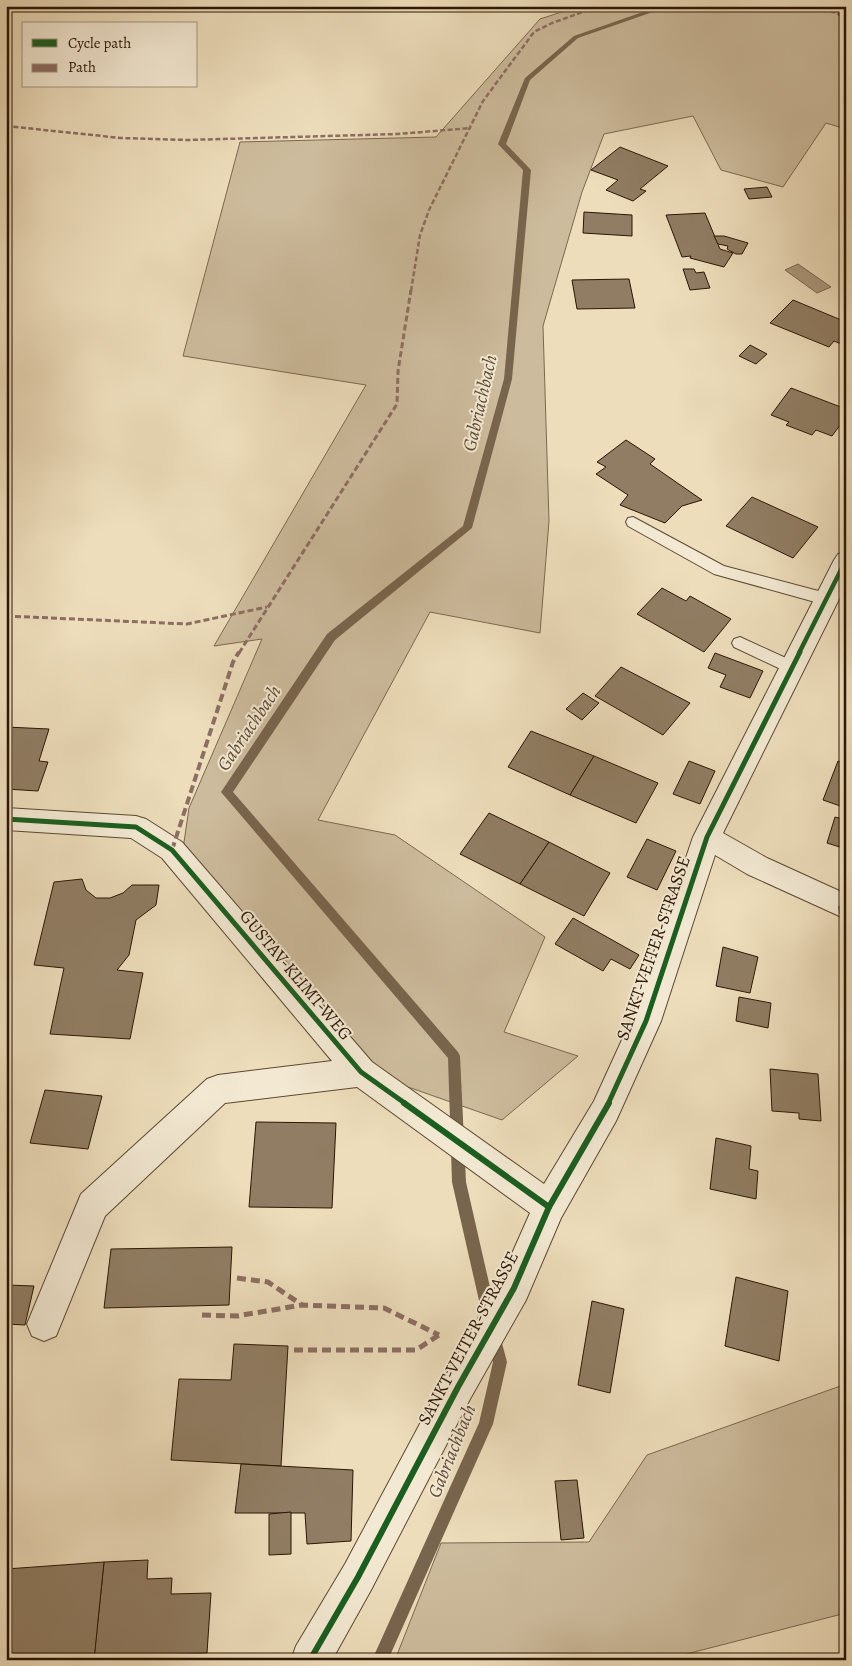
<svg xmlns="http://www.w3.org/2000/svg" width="852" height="1666" font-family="Alegreya,serif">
  <rect width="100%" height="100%" fill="#edddbb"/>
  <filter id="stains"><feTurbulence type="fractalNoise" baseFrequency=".004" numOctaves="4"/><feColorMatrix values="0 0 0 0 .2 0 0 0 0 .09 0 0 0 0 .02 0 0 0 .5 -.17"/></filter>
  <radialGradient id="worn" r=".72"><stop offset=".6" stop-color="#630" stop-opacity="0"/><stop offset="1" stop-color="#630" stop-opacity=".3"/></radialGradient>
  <!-- green -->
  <g fill="#ccbb9c" stroke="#7c6850">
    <polygon points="580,6 846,6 846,129 826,123 783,187 721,170 693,116 604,134 582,192 543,326 549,521 540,633 430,612 318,820 395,835 545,937 504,1032 578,1056 502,1120 388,1080 183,849 189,808 262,639 214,646 366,385 183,356 240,142 436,137 540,19"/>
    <polygon points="846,1384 846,1613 663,1660 395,1660 441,1543 589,1542 647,1455"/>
  </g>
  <!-- water -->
  <polygon fill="#ab997d" stroke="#78654d" points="798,264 831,287 817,293 785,270"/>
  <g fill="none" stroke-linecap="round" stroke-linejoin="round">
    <!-- stream -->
    <g fill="#78654d" fill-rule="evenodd">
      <polygon points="660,6 670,6 578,38 530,80 506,144 531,170 512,379 472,528 335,640 233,792 458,1052 460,1056 466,1182 497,1318 495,1323 490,1325 485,1323 483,1318 452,1182 448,1058 221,792 327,634 463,526 504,379 523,170 498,144 525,78 574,36"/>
      <polygon points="494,1330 499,1332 507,1362 493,1424 388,1660 372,1660 479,1423 493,1362 487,1337 489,1332"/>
    </g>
  </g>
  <!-- building -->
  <g fill="#907d63" stroke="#2b1604">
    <polygon points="620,147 668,166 640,189 646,191 633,201 606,190 618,180 591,170"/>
    <polygon points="767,187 772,197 749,199 744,189"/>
    <polygon points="584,212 632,215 632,236 583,233"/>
    <polygon points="705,213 720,249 733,253 724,267 690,258 691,256 682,257 666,215"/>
    <polygon points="714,236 724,236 748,243 742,254 736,254 727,249 728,246 718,244"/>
    <polygon points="683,269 694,269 696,273 704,272 710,288 690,290"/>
    <polygon points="629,279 635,308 577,309 572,280"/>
    <polygon points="793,300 846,322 846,346 834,341 829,347 770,323"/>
    <polygon points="750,345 767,354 756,364 739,356"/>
    <polygon points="791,388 846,409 846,417 832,436 816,430 812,435 786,425 789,422 771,415"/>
    <polygon points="626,440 655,459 650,464 702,500 682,506 665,523 620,505 628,495 596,474 606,467 597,462"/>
    <polygon points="752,497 818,527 793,558 726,526"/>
    <polygon points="662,588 686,601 690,596 731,619 704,652 637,614"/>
    <polygon points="715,653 763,671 750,698 720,687 726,675 708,668"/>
    <polygon points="621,667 690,703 663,735 595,696"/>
    <polygon points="583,693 599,703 582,720 566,709"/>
    <polygon points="6,727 49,729 39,761 48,762 38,791 6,789"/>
    <polygon points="531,731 594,756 570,795 508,767"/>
    <polygon points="594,756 658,783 636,823 570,795"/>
    <polygon points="689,761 715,771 700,804 673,794"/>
    <polygon points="838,761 846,763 846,808 823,800"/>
    <polygon points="489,813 549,842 520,884 460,854"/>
    <polygon points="835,817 846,820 846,849 827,843"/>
    <polygon points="647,839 676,851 657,890 627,877"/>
    <polygon points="549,842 610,873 584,916 520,884"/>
    <polygon points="82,879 86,890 96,898 110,898 123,893 132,885 159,885 156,905 136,920 129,955 117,970 143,973 130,1039 50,1034 64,968 34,965 54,882"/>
    <polygon points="573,918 639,955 630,969 611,959 603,971 555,944"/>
    <polygon points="723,947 758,957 750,993 716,986"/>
    <polygon points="739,997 771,1003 768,1028 736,1021"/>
    <polygon points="770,1069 818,1074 821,1121 799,1119 799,1113 772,1111"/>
    <polygon points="45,1090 102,1096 88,1149 30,1143"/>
    <polygon points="256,1122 336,1123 332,1208 249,1207"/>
    <polygon points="716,1138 751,1146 749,1169 758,1171 756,1199 710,1189"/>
    <polygon points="232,1247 229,1305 104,1308 111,1249"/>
    <polygon points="736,1277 788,1291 779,1361 725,1346"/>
    <polygon points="6,1285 34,1286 25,1325 6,1324"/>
    <polygon points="592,1301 624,1309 610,1393 578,1385"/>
    <polygon points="234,1344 288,1346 281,1466 171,1460 179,1379 231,1380"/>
    <polygon points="241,1464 353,1470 351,1541 307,1544 305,1513 235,1513"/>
    <polygon points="577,1480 584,1538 561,1540 555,1481"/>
    <polygon points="291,1512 291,1554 269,1555 269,1514"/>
    <polygon points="148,1560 147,1579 172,1578 171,1594 211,1593 207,1653 94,1658 104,1562"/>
    <polygon points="104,1562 94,1660 6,1660 6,1569"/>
  </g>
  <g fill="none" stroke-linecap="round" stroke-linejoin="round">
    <!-- lane casing -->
    <g stroke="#5c4832" stroke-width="2">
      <g id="lane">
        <polygon points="633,517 724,566 826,593 831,595 834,599 831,603 826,605 714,574 628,526 626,522 628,518"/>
        <polygon points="740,637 799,664 801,668 799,672 793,674 787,672 734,647 732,643 734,639"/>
      </g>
    </g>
    <!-- street casing -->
    <g stroke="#5c4832" stroke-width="2">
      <polygon id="street" points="846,552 846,585 723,833 767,858 846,894 846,919 747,874 715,855 661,1021 616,1121 561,1218 526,1300 470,1399 371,1590 332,1660 291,1660 296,1646 345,1564 446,1375 502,1276 530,1213 357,1087 225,1103 105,1216 56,1336 44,1341 32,1336 27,1324 81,1194 207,1079 218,1075 332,1061 162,858 131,838 6,830 6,808 136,816 146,819 182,842 372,1062 544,1184 594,1101 631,1020 693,837 834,560 838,554"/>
    </g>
    <!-- lane -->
    <use href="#lane" fill="#f3e9d3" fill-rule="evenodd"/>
    <!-- street -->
    <use href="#street" fill="#f3e9d3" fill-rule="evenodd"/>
    <!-- quiet-far3 -->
    <g stroke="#8d6e63" stroke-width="2.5" stroke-dasharray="5 2.5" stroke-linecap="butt">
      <polyline points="816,6 846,17"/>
      <polyline points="6,126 121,138 187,140 398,134 471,128"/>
      <polyline points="411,291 420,235 429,210 483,101 534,32 552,23 600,6"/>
    </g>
    <!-- quiet-far2 -->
    <g stroke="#8d6e63" stroke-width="3" stroke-dasharray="6 3" stroke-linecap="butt">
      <polyline points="6,616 187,624 267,607"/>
      <polyline points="239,653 397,404 398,371 411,290"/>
    </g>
    <!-- quiet-far1 -->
    <g stroke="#8d6e63" stroke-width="4" stroke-dasharray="8 4" stroke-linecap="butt">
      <polyline points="172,850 233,662 239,652"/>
      <polyline points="840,906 846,943"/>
    </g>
    <!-- quiet -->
    <g stroke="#8d6e63" stroke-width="5" stroke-dasharray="9 5" stroke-linecap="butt">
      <polyline points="237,1278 268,1282 302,1305"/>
      <polyline points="202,1315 237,1316 302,1305 384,1308 439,1335"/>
      <polyline points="294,1350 416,1350 439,1335"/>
    </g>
    <!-- cycleway-far2 casing -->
    <g stroke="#f3e9d3" stroke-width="7">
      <polyline id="cycleway-far2" points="799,653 846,560"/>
    </g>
    <!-- cycleway-far1 casing -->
    <g stroke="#f3e9d3" stroke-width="8">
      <g id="cycleway-far1">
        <polyline points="6,819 136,827 172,850 361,1072 406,1104"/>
        <polyline points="608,1104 646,1021 707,837 800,652"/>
      </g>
    </g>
    <!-- cycleway casing -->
    <g stroke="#f3e9d3" stroke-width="9">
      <g id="cycleway">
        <polyline points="404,1103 549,1207"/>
        <polyline points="310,1660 358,1577 458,1387 514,1288 549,1207 609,1103"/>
      </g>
    </g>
    <!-- cycleway-far2 -->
    <use href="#cycleway-far2" stroke="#1b5e20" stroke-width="4.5"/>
    <!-- cycleway-far1 -->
    <use href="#cycleway-far1" stroke="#1b5e20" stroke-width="5"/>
    <!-- cycleway -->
    <use href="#cycleway" stroke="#1b5e20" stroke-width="6"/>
  </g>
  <g text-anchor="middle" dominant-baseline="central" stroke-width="4" stroke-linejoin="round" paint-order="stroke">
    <!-- street labels -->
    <g font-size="18" fill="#2b1604" stroke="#f3e9d3">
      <text transform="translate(653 948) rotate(-71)">SANKT-VEITER-STRASSE</text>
      <text transform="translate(296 975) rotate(50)">GUSTAV-KLIMT-WEG</text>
      <text transform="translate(468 1338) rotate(-62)">SANKT-VEITER-STRASSE</text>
    </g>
    <!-- water labels -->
    <g font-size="19" font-style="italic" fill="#5e4a34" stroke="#f3e9d3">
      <text transform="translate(480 403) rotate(-77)">Gabriachbach</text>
      <text transform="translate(249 728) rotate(-56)">Gabriachbach</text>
      <text transform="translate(452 1451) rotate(-68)">Gabriachbach</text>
    </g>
  </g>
  <!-- margin -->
  <rect width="852" height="1666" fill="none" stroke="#edddbb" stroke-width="25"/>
  <rect x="8" y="8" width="837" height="1651" fill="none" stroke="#2b1604" stroke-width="2.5"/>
  <rect x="12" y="12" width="827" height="1641" fill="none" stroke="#2b1604"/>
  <!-- legend -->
  <rect x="22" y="22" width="175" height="65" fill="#f3e9d3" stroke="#a39580"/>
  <rect x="32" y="39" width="25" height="8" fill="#1b5e20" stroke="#a39580"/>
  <text x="68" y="48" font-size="15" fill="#2b1604">Cycle path</text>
  <rect x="32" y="64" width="25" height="8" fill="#8d6e63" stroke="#a39580"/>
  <text x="68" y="72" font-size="15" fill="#2b1604">Path</text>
  <rect width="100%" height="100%" filter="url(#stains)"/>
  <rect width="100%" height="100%" fill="url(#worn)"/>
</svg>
